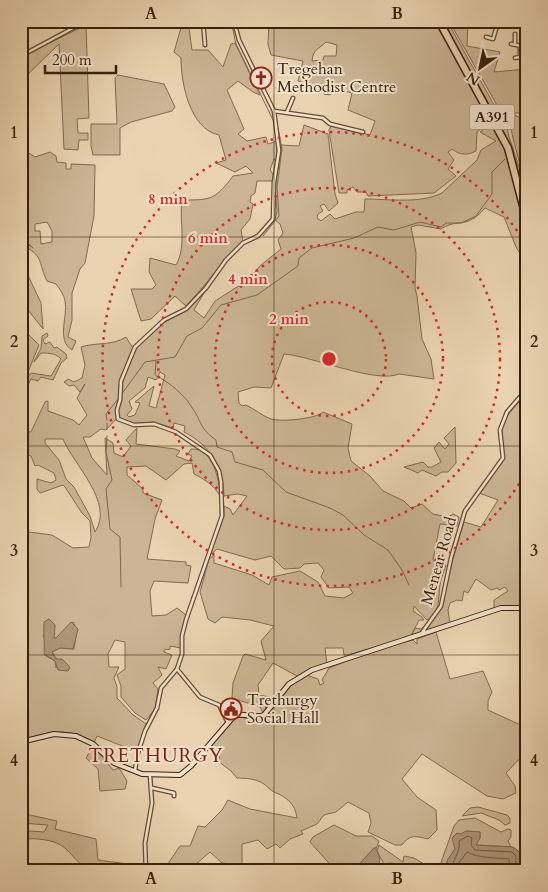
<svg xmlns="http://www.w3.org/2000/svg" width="548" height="892" font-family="Cardo,serif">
  <rect width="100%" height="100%" fill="#e9d3b0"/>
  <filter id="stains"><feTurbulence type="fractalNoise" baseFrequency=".004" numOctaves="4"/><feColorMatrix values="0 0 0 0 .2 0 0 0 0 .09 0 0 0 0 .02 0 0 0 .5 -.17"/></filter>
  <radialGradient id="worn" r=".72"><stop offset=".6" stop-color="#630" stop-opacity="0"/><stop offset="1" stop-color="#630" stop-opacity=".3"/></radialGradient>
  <!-- green -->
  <g fill="#cbb594" stroke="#826a50" fill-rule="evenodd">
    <path d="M 183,21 L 188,21 L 192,50 L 208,50 L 223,67 L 231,44 L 235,43 L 260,95 L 253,92 L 238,81 L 227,90 L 244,129 L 238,134 L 247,141 L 266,137 L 268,144 L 277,141 L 277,160 L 274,159 L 270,170 L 273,174 L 273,181 L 257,181 L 255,193 L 251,196 L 250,202 L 253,204 L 250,219 L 241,230 L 243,241 C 222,262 206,285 186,306 L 175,296 L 151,319 L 141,321 L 131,289 L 152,289 L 156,285 L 149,272 L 150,258 L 176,265 C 187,246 179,222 182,200 C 211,200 215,200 233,176 L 253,173 L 246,166 L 235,172 L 216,163 L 226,160 L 219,135 C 190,129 181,84 181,58 L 174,52 Z"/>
    <path d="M 269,21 L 434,21 L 492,120 L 477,132 L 476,151 C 468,155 461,156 452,149 L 448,152 L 454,160 L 448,169 L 456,176 L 434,193 L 368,196 L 366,192 L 357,192 L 353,187 L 347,190 L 347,193 L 339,193 L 329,130 L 331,126 L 370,135 L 375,121 L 348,110 L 352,93 L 332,88 L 330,95 L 324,94 L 318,87 L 298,81 L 303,61 L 271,55 L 268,44 ZM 326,42 L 337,45 L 336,56 L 324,56 L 323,60 L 312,61 C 313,49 319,49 326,42 Z"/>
    <polygon points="442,21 447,21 493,103 505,114 497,118"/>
    <polygon points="449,21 468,21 467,46 500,52 494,72 527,69 527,113 506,113 497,105"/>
    <polygon points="86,25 89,118 77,119 78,133 88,133 88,140 79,140 78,150 64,149 59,44 21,81 21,57"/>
    <polygon points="118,75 164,84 175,107 172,111 131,122 120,128 120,155 93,155 91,146 91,124 117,124 115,78"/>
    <path d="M 515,115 L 527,122 L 527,190 C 521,165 512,141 509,116 Z"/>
    <polygon points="505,116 509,137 523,178 527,211 516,160 498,120"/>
    <path d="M 493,124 C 515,168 527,216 527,265 L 516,247 L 504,217 L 485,208 C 465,231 459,217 441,229 L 418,225 L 411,227 L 416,253 L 415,288 L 417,296 L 422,339 L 431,359 L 434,379 L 399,374 C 376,384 312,356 284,354 L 271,388 L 254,387 L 238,392 L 239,403 L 242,406 L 246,405 C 254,409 263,416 271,419 C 281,422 316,419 323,412 L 352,424 L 348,448 L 351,461 L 370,476 L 383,491 L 404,501 L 411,508 L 422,504 L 433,514 L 448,517 L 453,514 L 459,517 L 457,526 L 440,524 L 433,560 L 446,565 C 444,572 441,578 440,585 C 438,598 441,613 427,620 L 414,606 L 413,611 L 422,617 L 424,620 L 419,620 L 411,636 L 415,628 L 421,629 L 426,624 L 421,633 L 415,636 L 347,655 L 344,655 L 343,648 L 325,648 L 327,664 L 297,676 L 273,663 L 258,685 L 259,695 L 270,697 L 265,704 L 266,710 L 263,713 L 260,707 L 232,698 L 233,683 L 243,656 L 245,654 L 266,660 L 261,641 L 274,626 L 250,620 L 222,617 L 215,623 L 208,619 L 200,592 L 209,559 L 214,555 L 214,563 L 252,575 L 269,585 L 272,577 L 300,571 L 318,582 L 325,596 L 344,598 L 353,593 L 349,587 L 329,588 L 321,577 L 324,570 L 318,563 L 304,564 L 300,568 L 284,569 L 271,556 L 255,560 L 217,549 L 210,555 L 224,516 L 224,506 L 230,509 L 233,515 L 247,496 L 238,494 L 224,496 C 223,467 210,445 184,432 L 185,426 L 174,423 L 173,428 L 154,422 L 134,424 L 118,417 L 106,430 L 101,429 L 90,437 L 83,437 L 92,458 L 107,475 L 105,438 L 113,443 L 114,453 L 123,457 L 131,446 L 126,440 L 137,428 L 136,444 L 175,449 L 180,451 L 176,456 L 189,461 L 192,456 L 188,454 L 191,449 C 214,448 219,480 220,496 C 214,485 204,479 194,474 L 192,463 L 184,464 L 166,480 L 146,466 L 127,467 L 127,475 L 143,489 L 143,493 L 162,500 L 155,519 L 147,559 L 186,562 L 186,565 L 191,566 L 188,583 L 154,581 L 150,591 L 152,616 L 166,615 L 177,608 L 186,615 L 181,637 L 181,648 L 170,646 L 170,649 L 164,650 L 164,652 L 172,655 L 166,669 L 158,667 L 162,675 L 153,683 L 158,689 L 155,709 L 146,720 L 135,713 L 121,697 L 121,686 L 117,675 L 125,669 L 125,642 L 115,640 L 108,654 L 109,667 L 119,667 L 114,678 L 117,687 L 117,698 L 132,714 L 146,724 L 140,746 L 135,751 L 97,736 L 94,743 C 68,726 49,732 21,740 L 21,531 L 52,535 L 73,548 L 89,547 L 91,537 L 90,521 L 82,513 L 65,487 L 63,485 L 40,493 L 37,489 L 37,479 L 51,483 L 56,480 L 54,473 L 38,465 L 35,466 L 31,456 L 21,452 L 21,431 L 31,432 L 45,402 L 48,401 L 48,411 L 73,420 L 79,425 L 87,415 L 77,398 L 85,384 L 80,392 L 74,385 L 69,386 L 64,382 L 68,379 L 74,382 L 82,378 L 85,365 L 81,347 C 97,342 112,346 126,337 L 134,350 L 165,322 L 187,310 L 204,293 L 194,310 L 204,318 L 215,301 L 248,280 L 261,265 L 281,249 L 278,240 L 283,233 L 280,224 L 275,220 L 277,211 L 275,188 L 281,145 L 299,146 L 304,125 L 328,134 L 335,194 L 338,203 L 329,211 L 324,204 L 320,206 L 323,211 L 318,214 L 317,218 L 321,221 L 330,214 L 335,219 L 356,212 L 364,212 L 365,199 C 389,199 420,204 442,193 L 477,160 L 481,150 L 496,141 L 480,132 ZM 160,372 L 165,375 L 156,408 L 149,406 L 154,386 L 135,402 L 140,403 L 135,415 L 129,417 L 127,415 L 132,409 L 129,401 L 145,388 L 148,377 L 156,380 ZM 45,439 L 63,439 C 73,464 115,503 95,532 L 90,516 L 74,487 L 66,479 L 59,460 L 45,443 ZM 73,622 L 77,629 L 74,649 L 60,648 L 52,652 L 58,661 L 56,668 L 55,661 L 46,656 C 43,648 47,643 43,635 L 55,625 L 53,638 L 56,638 Z"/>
    <path d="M 21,151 L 27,152 L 35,157 L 50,152 L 56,156 L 57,162 L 66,163 L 66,169 L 71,169 L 71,164 L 95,165 L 94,216 L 85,263 L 80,269 L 72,293 L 72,320 L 68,337 L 76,341 L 72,350 C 56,340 68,317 65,301 C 64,295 60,289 56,284 L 47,281 C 39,265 43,256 27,248 L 21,239 L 33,248 L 21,236 ZM 47,222 L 52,231 L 52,242 L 41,244 L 40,231 L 35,231 L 35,224 Z"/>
    <polygon points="27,254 28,255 25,269 41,303 43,329 21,301 21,269"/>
    <polygon points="21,327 39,345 26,377 21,382"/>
    <path d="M 47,333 L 48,336 L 43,340 L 45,344 L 50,342 L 54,348 L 57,347 L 66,354 L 67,358 L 61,363 L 53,380 L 41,377 L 38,381 L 31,379 L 24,393 L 21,392 L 21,385 L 31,373 L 51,376 L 61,359 C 56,353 48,353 41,353 L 34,362 L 41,348 L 42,336 Z"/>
    <polygon points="527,392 527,607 494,608 494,600 508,591 505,587 499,590 498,588 491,590 476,579 468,593 464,591 462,601 457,600 450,603 448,610 450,623 425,632 442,606 446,582 464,522 481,527 498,500 479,493 504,459 502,430 507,416"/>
    <polygon points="455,427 456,463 448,472 442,472 436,476 422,470 418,473 404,467 423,462 428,467 432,467 441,462 434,448 439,442 445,449 449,444 444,438"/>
    <path d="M 436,632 L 450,679 L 483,671 L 492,692 L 488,701 L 488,710 L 527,728 L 527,751 L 506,773 L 515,786 L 516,793 L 503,799 L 487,796 L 422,754 L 402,779 L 417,797 L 436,810 L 437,830 L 428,839 C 416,836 410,834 402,845 L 395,845 L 368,832 L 371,823 L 369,813 L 348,802 L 336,812 L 324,815 L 317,824 L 301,831 L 303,834 L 290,839 L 280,848 L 276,844 L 267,849 L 258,840 L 242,844 L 242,865 L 222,863 L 210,852 L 188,871 L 163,871 L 180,846 L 190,846 L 198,826 L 205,827 L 222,810 L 228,800 L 250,809 L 297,818 C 295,803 286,797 274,792 C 270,790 268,787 264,784 C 257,779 246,778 237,778 L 231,771 L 218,761 L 220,757 L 209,748 L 236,717 L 256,719 L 265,717 L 288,688 L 306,675 L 318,679 L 320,685 L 324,683 L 322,680 L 329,668 L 380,648 L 413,640 L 417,644 L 417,639 Z"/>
    <polygon points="93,746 113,770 119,768 127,781 125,789 100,791 98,769 86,758"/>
    <polygon points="478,807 507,815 510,818 510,823 505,825 499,820 481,813 462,816 470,808"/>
    <path d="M 21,813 L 57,821 L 55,829 L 96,839 L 98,860 L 143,866 L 143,871 C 130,871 104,874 92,870 C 68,862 74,841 37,839 C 29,838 25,839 21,846 L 21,834 L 30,831 L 44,832 L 48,825 L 21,823 Z"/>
    <polygon points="475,818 501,832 508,829 511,830 511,837 508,841 511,847 475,845 480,838 480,832 467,831 447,861 447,871 438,871 454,826 459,820"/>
    <polygon points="334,825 356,836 372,836 379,841 376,849 374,848 361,862 361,871 336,871 310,842 313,837"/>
    <path d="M 379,845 L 403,862 L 404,856 L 414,858 L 424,864 L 425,867 L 422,871 C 407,871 399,860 384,864 L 377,851 Z"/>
  </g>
  <!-- water -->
  <g fill="#ad9678" stroke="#7e674c">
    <path d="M 49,619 L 55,625 L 54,638 L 56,638 L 71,622 L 78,629 L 73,649 L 60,648 L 52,652 L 55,659 L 62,659 L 70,667 L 68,671 L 58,670 L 55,661 L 44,654 C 45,643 43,634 44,622 Z"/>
    <polygon points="466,831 480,832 480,838 476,845 513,847 521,853 521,871 447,871 447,861 455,849 452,838 457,833 461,834"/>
    <polygon points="375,847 380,858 379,871 361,871 361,862"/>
  </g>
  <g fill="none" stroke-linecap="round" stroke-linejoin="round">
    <!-- shore -->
    <g stroke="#725b42" stroke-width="1">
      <path d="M 451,871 C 452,859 461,853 459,841 L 468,836 L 472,838 L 471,845 L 475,850 L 512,852 L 516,856 L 516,871"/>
      <path d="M 458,871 L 458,864 L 467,852 C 478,858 496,858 509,859 L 510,871"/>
    </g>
    <!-- stream -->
    <g stroke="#7e674c" stroke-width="1">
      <polyline points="231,21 236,44 274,122"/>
      <polyline points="263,236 279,216 277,187 282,149 278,128"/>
      <polyline points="21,307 27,313"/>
      <path d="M 156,361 L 155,375 C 170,383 184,394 193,409 C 203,424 199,428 216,440 L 217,447 L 232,452 L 235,462 L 263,470 L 286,492 L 330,508 L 343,515 L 364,535 L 388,550 L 402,570 L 409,585"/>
      <polyline points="121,395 145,362 175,357 187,336 202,328 221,305 257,295 298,266 299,258 312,248 354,238 378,227 394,230 420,222 441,227 446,223 461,223 476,216 492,194 492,172 505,159"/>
      <polyline points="107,420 106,414 119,398"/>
      <polyline points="107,423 107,429"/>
      <polyline points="107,436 106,452 112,480 106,489 110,529 120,537 121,587"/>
    </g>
    <!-- street casing -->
    <g stroke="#644d34" stroke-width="5">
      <g id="street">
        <polyline points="203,21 205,45"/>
        <polyline points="486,37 493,39 496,29 494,21"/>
        <polyline points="511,44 527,47"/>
        <polyline points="515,44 515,34"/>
        <polyline points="21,56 86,21"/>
        <polyline points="515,58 520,57 520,46"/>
        <polyline points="274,111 323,118 330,124 363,132"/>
        <polyline points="287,112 293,98"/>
        <polyline points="421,634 441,606 451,558 465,511 503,458 500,430 507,412 527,389"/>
        <polyline points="177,669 200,697 219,705 227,721"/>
        <polyline points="224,711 234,716"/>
        <polyline points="135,771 137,756 145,731 157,708 161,688 177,669 182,654 182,636 186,620 222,516 221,482 219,471 210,455 176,432 154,424 134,425 118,419 117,410 120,400 121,381 135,347 164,320 186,309 206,288 226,260 243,243 258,236 273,219 274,182 279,151 274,111 239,40 234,21"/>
        <polyline points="152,788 174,793 174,796"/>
        <polyline points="146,871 145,843 152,803 150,776"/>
      </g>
    </g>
    <!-- secondary casing -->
    <g stroke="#38200b" stroke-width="6">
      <path id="secondary" d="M 21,742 L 54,734 L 76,736 L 93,744 L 114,763 L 142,774 L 180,775 L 191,766 L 234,716 C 244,712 254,719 264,715 L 289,684 L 312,670 L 501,608 L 527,608"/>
    </g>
    <!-- highway casing -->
    <g stroke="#38200b" stroke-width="9">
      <polyline id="highway" points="439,21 508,148 527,221"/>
    </g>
    <!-- street -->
    <use href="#street" stroke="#f1e2cc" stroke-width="2.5"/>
    <!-- secondary -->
    <use href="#secondary" stroke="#f1e2cc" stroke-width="4"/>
    <!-- highway -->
    <use href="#highway" stroke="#e9d3b0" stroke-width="6"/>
  </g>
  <!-- grid -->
  <path fill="none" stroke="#38200b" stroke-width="1" stroke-opacity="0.55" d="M 274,21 L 274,871M 21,237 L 527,237M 21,446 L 527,446M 21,655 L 527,655"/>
  <!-- distance rings -->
  <g fill="none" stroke="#d62828" stroke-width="2.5" stroke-dasharray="2.5 5">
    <circle cx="329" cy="359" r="57"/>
    <circle cx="329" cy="359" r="114"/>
    <circle cx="329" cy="359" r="171"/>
    <path d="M527 471A227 227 0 1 1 527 247"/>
  </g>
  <!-- icons -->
  <defs>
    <g id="church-ring" transform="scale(1.125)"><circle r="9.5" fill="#f1e2cc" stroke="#8f2418" stroke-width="1.5"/><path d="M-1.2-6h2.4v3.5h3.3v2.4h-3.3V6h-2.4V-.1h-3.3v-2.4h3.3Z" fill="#8f2418"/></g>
    <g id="civic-ring" transform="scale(1.125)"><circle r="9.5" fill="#f1e2cc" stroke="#8f2418" stroke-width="1.5"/><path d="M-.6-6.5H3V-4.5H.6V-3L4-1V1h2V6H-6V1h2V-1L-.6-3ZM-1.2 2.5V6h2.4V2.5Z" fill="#8f2418"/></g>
  </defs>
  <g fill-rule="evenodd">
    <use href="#church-ring" x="261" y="78"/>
    <use href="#civic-ring" x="231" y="709"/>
  </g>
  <g text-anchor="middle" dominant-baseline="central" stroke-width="4" stroke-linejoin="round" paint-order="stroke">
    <!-- shield labels -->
    <rect fill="#f1e2cc" stroke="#705a45" stroke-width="1" x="469.5" y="104.5" width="45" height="25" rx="4"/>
    <g font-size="15" font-weight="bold" fill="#38200b">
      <text x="492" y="117">A391</text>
    </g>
    <!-- poi labels -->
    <g font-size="16" fill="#38200b" stroke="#f1e2cc" text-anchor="start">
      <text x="277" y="69">Tregehan<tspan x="277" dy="18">Methodist Centre</tspan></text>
      <text x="247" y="700">Trethurgy<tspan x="247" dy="18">Social Hall</tspan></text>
    </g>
    <!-- street labels -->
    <g font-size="16" fill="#38200b" stroke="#f1e2cc">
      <text transform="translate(439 561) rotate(-74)">Menear Road</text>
    </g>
    <!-- quarter labels -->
    <g font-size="19" letter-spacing="1" fill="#7a1f14" stroke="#f1e2cc">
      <text x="156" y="756">TRETHURGY</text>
    </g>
  </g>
  <circle cx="329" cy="359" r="8" fill="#d62828" stroke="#f1e2cc" stroke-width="2.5"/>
  <g font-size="15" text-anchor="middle" font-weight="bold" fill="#d62828" stroke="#f1e2cc" stroke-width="4" stroke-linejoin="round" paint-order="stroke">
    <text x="168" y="204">8 min</text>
    <text x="208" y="243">6 min</text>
    <text x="248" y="284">4 min</text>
    <text x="289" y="324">2 min</text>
  </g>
  <!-- margin -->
  <rect width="548" height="892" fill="none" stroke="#e9d3b0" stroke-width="55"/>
  <!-- north arrow -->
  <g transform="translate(480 68) rotate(213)" stroke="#f1e2cc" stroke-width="4" paint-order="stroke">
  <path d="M0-4L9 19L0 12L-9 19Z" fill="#38200b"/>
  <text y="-8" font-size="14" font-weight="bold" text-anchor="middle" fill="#38200b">N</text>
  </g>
  <!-- scale -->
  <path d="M45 65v8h71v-8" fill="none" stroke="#38200b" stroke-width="2.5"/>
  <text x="52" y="65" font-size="15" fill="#38200b" stroke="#f1e2cc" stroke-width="4" paint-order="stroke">200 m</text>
  <rect x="28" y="28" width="492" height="836" fill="none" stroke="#38200b" stroke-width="2"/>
  <g font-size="16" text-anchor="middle" font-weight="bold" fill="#38200b">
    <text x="151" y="19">A</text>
    <text x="397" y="19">B</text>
    <text x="14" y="138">1</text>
    <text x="534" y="138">1</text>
    <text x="14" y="347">2</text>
    <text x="534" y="347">2</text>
    <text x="14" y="556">3</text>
    <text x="534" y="556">3</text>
    <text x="14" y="766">4</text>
    <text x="534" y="766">4</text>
    <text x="151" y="884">A</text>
    <text x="397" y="884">B</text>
  </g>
  <rect width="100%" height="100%" filter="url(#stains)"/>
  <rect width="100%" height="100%" fill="url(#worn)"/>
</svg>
